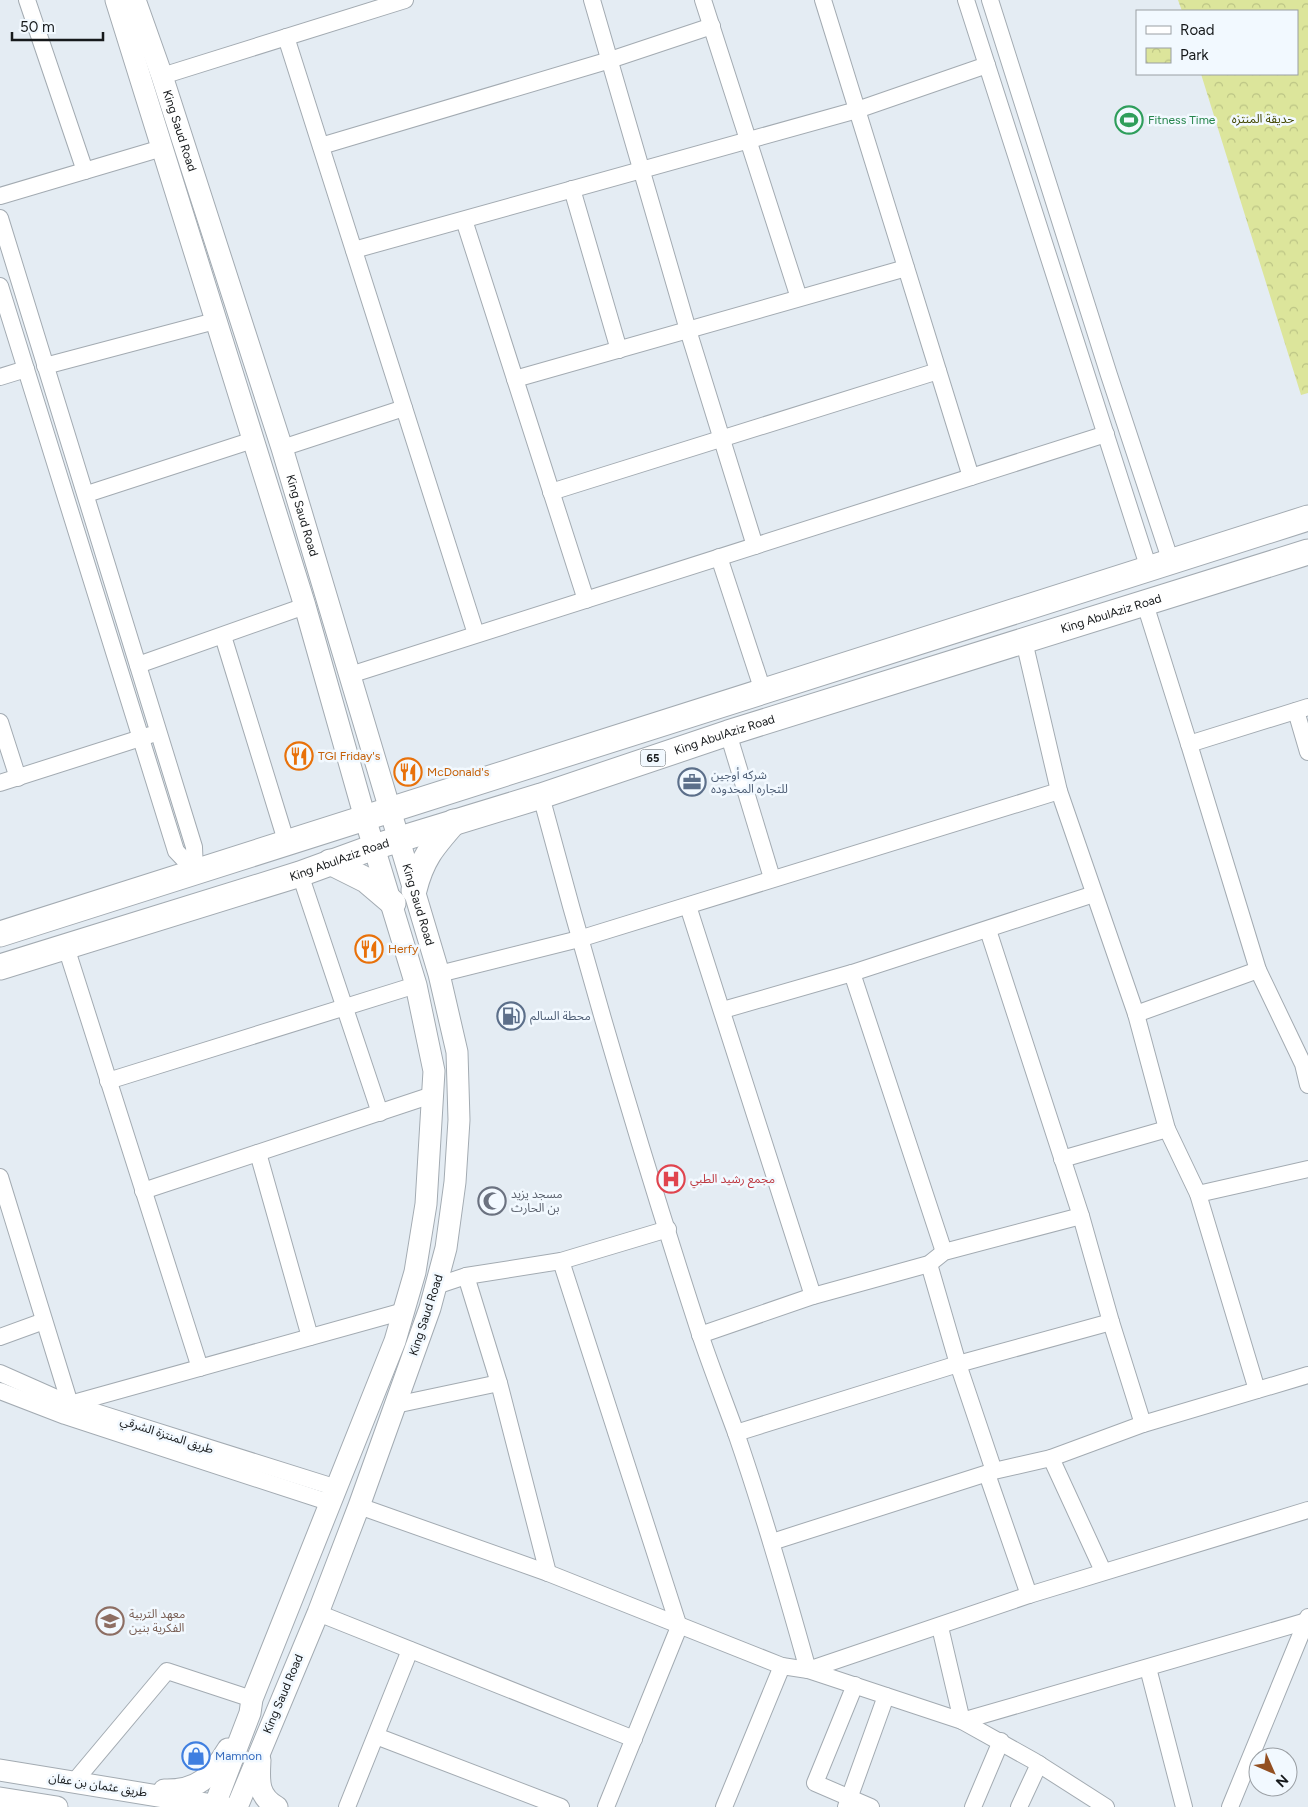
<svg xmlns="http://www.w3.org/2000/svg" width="1308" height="1807" font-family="Figtree,'Noto Sans Arabic',sans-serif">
  <defs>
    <pattern id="park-crowns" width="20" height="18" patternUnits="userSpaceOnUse" patternTransform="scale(1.25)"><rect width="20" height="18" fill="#dce59b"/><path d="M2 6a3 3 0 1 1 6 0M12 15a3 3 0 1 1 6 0" fill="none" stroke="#bcc485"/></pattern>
  </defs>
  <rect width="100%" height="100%" fill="#e4ecf3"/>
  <!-- park -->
  <polygon fill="url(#park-crowns)" points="1178,0 1308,0 1308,393 1301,395 1201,74 1297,74 1297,11 1182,11"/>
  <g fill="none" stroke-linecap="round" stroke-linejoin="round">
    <!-- minor casing -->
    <g stroke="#a3abb2" stroke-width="18">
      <g id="minor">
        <polyline points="27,0 85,171"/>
        <polyline points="592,0 688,330 755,546"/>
        <polyline points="703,0 799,298"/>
        <polyline points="823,0 971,477"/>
        <polyline points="966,0 1149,569"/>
        <polyline points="990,0 1109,375 1171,562"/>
        <polyline points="286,37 476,634"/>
        <polyline points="162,76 405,0"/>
        <polyline points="321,146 610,60 712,26"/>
        <polyline points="572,189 619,350"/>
        <polyline points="0,196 162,148"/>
        <polyline points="0,218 194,847 195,871"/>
        <polyline points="464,220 586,600"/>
        <polyline points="354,250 857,110 987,65"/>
        <polyline points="0,286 176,851 195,871"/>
        <polyline points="45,366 215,321"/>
        <polyline points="0,377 26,369"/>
        <polyline points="515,379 906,268"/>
        <polyline points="282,448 404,408"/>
        <polyline points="551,492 938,371"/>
        <polyline points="87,494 253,440"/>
        <polyline points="719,557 763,691"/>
        <polyline points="1145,604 1189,744"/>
        <polyline points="223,636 287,844"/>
        <polyline points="1024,641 1059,791 1136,1014 1167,1129 1198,1194 1257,1390"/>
        <polyline points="138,665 305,606"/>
        <polyline points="350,675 1106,434"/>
        <polyline points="1308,707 1189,744 1258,970 1303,1064 1308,1085"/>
        <polyline points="1296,711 1308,752"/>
        <polyline points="0,722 18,778"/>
        <polyline points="728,733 772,878"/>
        <polyline points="0,783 150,735"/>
        <path d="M 541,796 C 589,976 642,1156 700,1334 C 711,1367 724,1400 736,1433 C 763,1511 786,1591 808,1670 L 1029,1595 L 1308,1510"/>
        <polyline points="300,874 380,1113"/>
        <polyline points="688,906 813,1296"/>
        <polyline points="988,930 1081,1216 1111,1322 1143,1424"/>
        <polyline points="66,947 200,1368"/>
        <polyline points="852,973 944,1252"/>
        <polyline points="439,974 579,939 1059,791"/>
        <polyline points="723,1010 852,973 1094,894"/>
        <polyline points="1136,1014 1258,970"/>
        <polyline points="108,1081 416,985"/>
        <polyline points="258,1153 310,1337"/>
        <polyline points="1062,1159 1167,1129"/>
        <polyline points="0,1177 70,1404 68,1409"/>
        <polyline points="143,1191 432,1095"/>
        <polyline points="1198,1194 1308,1169"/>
        <polyline points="561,1261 679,1627 606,1807"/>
        <polyline points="929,1264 958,1364 994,1471"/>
        <polyline points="466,1276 499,1383 548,1573"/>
        <polyline points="436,1286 466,1276 561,1261 668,1229"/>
        <polyline points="700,1335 813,1296 929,1264 944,1252 1081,1216"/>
        <polyline points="0,1337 44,1321"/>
        <polyline points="0,1373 70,1404 337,1488"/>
        <polyline points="0,1391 65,1416 331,1503"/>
        <polyline points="70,1404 404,1311"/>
        <polyline points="395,1405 499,1383"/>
        <polyline points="736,1433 958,1364 1111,1322"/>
        <polyline points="1051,1458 1103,1571"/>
        <polyline points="987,1474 1029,1595"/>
        <polyline points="359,1506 548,1573 782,1666 808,1670 962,1721 1034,1761 1106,1807"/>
        <polyline points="772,1542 994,1471 1051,1458 1143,1424 1308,1375"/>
        <polyline points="318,1613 634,1739"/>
        <polyline points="940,1627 962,1721 1307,1621"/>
        <polyline points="1148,1668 1184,1807"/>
        <polyline points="855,1685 815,1783 871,1807"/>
        <polyline points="376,1736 561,1807"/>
        <polyline points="74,1782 167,1671 252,1699"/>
        <polyline points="347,1807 410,1650"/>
        <polyline points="724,1807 782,1666"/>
        <polyline points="846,1807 886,1696"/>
        <polyline points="973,1807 1001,1741"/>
        <polyline points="1019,1807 1039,1764"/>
        <polyline points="1230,1807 1308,1617"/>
      </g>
    </g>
    <!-- major casing -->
    <g stroke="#a3abb2" stroke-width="23">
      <g id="major">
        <polyline points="116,0 305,606 365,818 416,985 434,1071 426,1204 415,1272 395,1341 252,1699 250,1713 214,1807"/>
        <path id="s1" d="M 135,0 L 162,76 L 282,448 L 439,974 L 457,1052 L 459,1120 L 455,1182 L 446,1248 L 430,1308 L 359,1506 L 318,1613 L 237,1807"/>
        <path d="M 260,1760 C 259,1780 257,1796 277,1807"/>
        <polyline points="0,1770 225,1807"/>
        <path d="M 164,1790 C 198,1791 211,1777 228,1749"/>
        <polyline points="0,1798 57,1807"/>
      </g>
    </g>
    <!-- highway casing -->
    <g stroke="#a3abb2" stroke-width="27">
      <g id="highway">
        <polyline points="330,862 366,880 393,903"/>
        <path d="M 414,890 C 422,858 433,846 454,822"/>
        <polyline points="0,934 1308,518"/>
        <path id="s2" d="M 0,967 L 300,874 L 374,847 L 541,796 L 728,733 L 1308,552"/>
      </g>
    </g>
    <!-- minor -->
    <use href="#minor" stroke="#fff" stroke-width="16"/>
    <!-- major -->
    <use href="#major" stroke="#fff" stroke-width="21"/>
    <!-- highway -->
    <use href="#highway" stroke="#fff" stroke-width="25"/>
  </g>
  <!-- icons -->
  <defs>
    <g id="stadium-ring" transform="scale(1.4375)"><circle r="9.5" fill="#f2f9ff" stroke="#2e9e5b" stroke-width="1.5"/><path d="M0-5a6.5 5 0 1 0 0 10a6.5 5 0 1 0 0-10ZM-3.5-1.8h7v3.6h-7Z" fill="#2e9e5b"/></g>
    <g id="restaurant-ring" transform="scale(1.4375)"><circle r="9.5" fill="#f2f9ff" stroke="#e8710a" stroke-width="1.5"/><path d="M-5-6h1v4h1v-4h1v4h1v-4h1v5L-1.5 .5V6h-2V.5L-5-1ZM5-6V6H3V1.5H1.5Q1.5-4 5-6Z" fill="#e8710a"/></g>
    <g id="office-ring" transform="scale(1.4375)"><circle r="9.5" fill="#f2f9ff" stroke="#5c6f8a" stroke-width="1.5"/><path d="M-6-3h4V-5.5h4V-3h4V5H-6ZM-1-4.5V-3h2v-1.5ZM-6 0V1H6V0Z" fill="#5c6f8a"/></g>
    <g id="fuel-ring" transform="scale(1.4375)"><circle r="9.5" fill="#f2f9ff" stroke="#5c6f8a" stroke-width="1.5"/><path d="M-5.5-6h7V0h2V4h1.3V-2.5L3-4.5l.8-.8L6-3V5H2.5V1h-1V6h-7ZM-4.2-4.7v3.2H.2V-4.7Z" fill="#5c6f8a"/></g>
    <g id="hospital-ring" transform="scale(1.4375)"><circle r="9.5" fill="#f2f9ff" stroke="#e0444e" stroke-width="1.5"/><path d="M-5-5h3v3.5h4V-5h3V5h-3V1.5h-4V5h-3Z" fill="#e0444e"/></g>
    <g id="mosque-ring" transform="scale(1.4375)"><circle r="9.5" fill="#f2f9ff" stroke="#6b7280" stroke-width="1.5"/><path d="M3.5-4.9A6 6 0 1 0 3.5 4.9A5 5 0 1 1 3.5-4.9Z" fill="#6b7280"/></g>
    <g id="university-ring" transform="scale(1.4375)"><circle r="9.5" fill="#f2f9ff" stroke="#8d6e63" stroke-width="1.5"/><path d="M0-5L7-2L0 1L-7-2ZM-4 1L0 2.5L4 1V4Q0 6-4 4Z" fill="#8d6e63"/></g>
    <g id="shop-ring" transform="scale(1.4375)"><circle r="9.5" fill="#f2f9ff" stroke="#3f7fe0" stroke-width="1.5"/><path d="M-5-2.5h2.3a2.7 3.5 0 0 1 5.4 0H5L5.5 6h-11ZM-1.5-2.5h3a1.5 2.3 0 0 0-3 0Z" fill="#3f7fe0"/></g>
  </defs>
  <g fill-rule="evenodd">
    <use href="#stadium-ring" x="1129" y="120"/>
    <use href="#restaurant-ring" x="299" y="756"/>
    <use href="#restaurant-ring" x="408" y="772"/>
    <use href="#office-ring" x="692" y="782"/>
    <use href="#restaurant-ring" x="369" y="949"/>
    <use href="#fuel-ring" x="511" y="1016"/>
    <use href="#hospital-ring" x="671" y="1179"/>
    <use href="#mosque-ring" x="492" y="1201"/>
    <use href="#university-ring" x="110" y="1621"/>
    <use href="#shop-ring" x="196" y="1756"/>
  </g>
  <g text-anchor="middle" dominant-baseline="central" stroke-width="5" stroke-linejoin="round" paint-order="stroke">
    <!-- shield labels -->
    <rect fill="#f2f9ff" stroke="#585c5f" stroke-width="1" x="640.5" y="749.5" width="25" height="17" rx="4"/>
    <g font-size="11" font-weight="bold" fill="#16191b">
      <text x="653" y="758">65</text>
    </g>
    <!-- park labels -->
    <g font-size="12" fill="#424700" stroke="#f2f9ff">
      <text x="1263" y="119">حديقة المنتزه</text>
    </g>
    <!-- leisure labels -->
    <g font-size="12" fill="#27864d" stroke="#f2f9ff" text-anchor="start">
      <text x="1148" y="120">Fitness Time</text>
    </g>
    <!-- street labels -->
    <g font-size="12" fill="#16191b" stroke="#f2f9ff">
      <text stroke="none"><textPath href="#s1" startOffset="138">King Saud Road</textPath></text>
      <text stroke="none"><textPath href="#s1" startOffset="542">King Saud Road</textPath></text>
      <text stroke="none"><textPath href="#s2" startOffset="1166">King AbulAziz Road</textPath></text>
      <text stroke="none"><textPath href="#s2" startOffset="761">King AbulAziz Road</textPath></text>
      <text stroke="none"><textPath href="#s2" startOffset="356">King AbulAziz Road</textPath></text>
      <text stroke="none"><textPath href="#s1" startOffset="948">King Saud Road</textPath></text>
      <text transform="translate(426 1315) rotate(-72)">King Saud Road</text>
      <text transform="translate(167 1435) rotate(18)">طريق المنتزة الشرقي</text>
      <text transform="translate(283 1694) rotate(-67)">King Saud Road</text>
      <text transform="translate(98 1785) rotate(9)">طريق عثمان بن عفان</text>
    </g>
    <!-- food labels -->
    <g font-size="12" fill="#c56008" stroke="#f2f9ff" text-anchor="start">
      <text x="318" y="756">TGI Friday's</text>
      <text x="427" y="772">McDonald's</text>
      <text x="388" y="949">Herfy</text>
    </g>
    <!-- service labels -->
    <g font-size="12" fill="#4e5e75" stroke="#f2f9ff" text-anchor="start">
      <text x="711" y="775">شركه أوجين<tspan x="711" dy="14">للتجاره المحدوده</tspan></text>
      <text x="530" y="1016">محطة السالم</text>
    </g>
    <!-- health labels -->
    <g font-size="12" fill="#be3a42" stroke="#f2f9ff" text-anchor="start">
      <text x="690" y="1179">مجمع رشيد الطبي</text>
    </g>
    <!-- worship labels -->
    <g font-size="12" fill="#5b616d" stroke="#f2f9ff" text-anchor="start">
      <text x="511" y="1194">مسجد يزيد<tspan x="511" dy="14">بن الحارث</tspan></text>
    </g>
    <!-- education labels -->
    <g font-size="12" fill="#785e54" stroke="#f2f9ff" text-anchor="start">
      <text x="129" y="1614">معهد التربية<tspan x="129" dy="14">الفكرية بنين</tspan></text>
    </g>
    <!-- shop labels -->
    <g font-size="12" fill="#366cbe" stroke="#f2f9ff" text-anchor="start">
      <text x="215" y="1756">Mamnon</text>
    </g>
  </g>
  <!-- legend -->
  <rect x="1136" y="10" width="162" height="65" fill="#f2f9ff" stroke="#9a9fa4"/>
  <rect x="1146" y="26" width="25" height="8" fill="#ffffff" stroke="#9a9fa4"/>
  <text x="1180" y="35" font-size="15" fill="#16191b">Road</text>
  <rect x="1146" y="48" width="25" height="15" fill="url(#park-crowns)" stroke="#9a9fa4"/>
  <text x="1180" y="60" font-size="15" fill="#16191b">Park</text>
  <!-- north arrow -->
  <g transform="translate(1273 1772) rotate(135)"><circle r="24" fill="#f2f9ff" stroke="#9a9fa4"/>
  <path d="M0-4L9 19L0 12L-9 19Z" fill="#934f21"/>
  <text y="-8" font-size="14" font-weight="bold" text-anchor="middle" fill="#16191b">N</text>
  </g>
  <!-- scale -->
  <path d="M12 32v8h91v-8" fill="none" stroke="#16191b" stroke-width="2.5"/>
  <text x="20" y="32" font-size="15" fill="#16191b" stroke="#f2f9ff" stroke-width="4" paint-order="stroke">50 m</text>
</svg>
